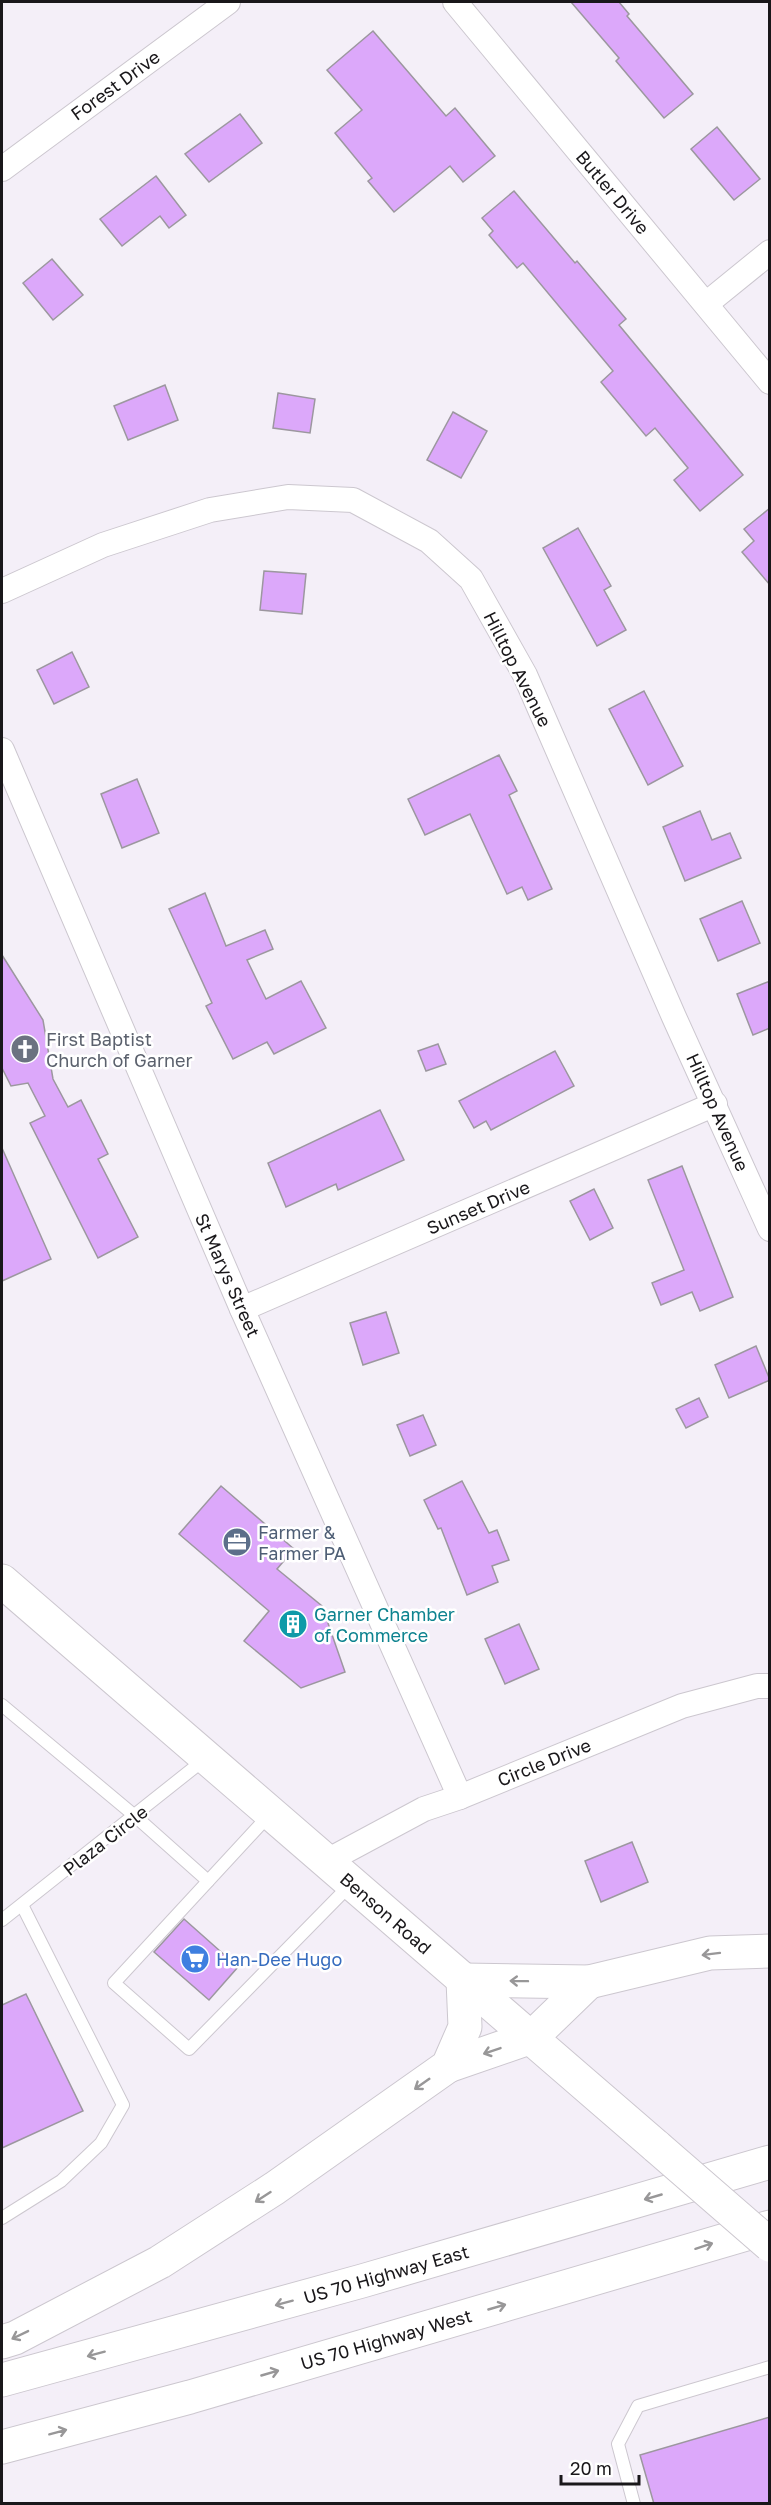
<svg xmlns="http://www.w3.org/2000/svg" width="771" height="2505" font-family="'Golos Text',sans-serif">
  <rect width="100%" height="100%" fill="#f4eff8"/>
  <!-- building -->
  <g fill="#dca8fa" stroke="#9c979f" stroke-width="1.5">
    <polygon points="571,2 619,2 629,14 627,16 693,94 664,118 616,61 619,58"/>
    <polygon points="373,31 446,116 455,108 495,156 463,182 450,166 394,212 368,181 372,178 335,133 362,110 327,70"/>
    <polygon points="240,114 262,143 209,182 185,154"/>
    <polygon points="717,127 760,179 734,200 691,149"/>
    <polygon points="156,176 186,215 169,228 160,216 122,246 100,219"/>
    <polygon points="514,191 575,263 577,261 626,319 619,325 743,475 700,511 674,480 688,468 655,428 646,436 601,382 613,371 523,263 517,268 489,235 493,231 482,218"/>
    <polygon points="52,259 83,295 53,320 23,283"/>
    <polygon points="165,385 178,420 128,440 114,406"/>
    <polygon points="278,393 315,399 310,433 273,428"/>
    <polygon points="453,412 487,431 461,478 427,460"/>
    <polygon points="770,508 770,585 742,552 754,541 744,529"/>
    <polygon points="578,528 611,586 604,590 626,630 597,646 543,548"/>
    <polygon points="264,571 306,574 302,614 260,610"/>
    <polygon points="72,652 89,687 54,704 37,670"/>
    <polygon points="644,691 683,766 648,785 609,709"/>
    <polygon points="499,755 517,791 509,795 552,889 528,900 522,887 507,894 470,814 425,835 408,799"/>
    <polygon points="137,779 159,833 122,848 101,794"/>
    <polygon points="700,811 712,840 730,833 741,858 685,881 663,827"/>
    <polygon points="205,893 226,946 265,930 273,949 247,960 266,999 301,981 326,1028 274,1054 267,1042 233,1059 206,1006 212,1003 169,909"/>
    <polygon points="742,901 760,943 718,961 700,919"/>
    <polygon points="2,955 43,1020 53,1079 68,1107 81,1100 108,1154 98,1159 138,1237 98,1258 30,1123 45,1116 28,1083 11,1086 2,1068"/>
    <polygon points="770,981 770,1028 753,1035 737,994"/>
    <polygon points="438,1044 446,1064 426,1071 418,1051"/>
    <polygon points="555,1051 574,1086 491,1130 486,1121 474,1128 459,1101"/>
    <polygon points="380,1110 404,1160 338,1190 336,1184 286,1207 268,1163"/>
    <polygon points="2,1148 51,1259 2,1281"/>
    <polygon points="682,1166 733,1297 700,1311 692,1292 661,1305 652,1283 684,1270 648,1180"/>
    <polygon points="594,1189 613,1228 590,1240 570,1201"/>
    <polygon points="386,1312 399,1353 363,1365 350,1323"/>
    <polygon points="756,1346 770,1380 729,1398 715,1365"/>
    <polygon points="699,1398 708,1417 686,1428 676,1409"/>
    <polygon points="423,1415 436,1445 410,1456 397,1425"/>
    <polygon points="462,1481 489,1533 497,1530 509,1560 492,1566 498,1582 467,1595 441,1528 438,1529 424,1500"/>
    <polygon points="221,1486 294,1549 277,1569 322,1606 345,1672 301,1688 244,1641 269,1611 179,1534"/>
    <polygon points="519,1624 539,1669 505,1684 485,1639"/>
    <polygon points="632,1842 648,1882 601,1902 585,1861"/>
    <polygon points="184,1919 238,1967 209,2000 154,1952"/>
    <polygon points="26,1994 83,2111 2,2148 2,2005"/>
    <polygon points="770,2417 770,2504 654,2504 640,2455"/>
  </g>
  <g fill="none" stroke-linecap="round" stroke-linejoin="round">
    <!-- service casing -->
    <g stroke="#ccc7cf" stroke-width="14">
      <g id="service">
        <polyline points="2,1705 135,1816 208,1881"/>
        <polyline points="271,1813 114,1983 189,2049 351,1884"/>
        <polyline points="2,1920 205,1759"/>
        <polyline points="2,2218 61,2181 101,2143 123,2105 22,1905"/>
        <polyline points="634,2504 618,2444 638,2406 770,2367"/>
      </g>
    </g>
    <!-- minor casing -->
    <g stroke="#ccc7cf" stroke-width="26">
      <g id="minor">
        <polyline points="455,2 770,382"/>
        <polyline points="2,169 228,2"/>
        <polyline points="706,304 770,252"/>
        <polyline points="2,591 103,545 210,510 288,497 353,500 429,541 471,579 525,675 674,1017 770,1229"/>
        <polyline points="2,750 242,1309 460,1797"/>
        <polyline points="242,1309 715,1104"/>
        <polyline points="327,1861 424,1809 460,1797 682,1706 757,1686 770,1686"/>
      </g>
    </g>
    <!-- secondary casing -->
    <g stroke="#ccc7cf" stroke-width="35">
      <polyline id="secondary" points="2,1581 657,2147"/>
    </g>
    <!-- primary casing -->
    <g stroke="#ccc7cf" stroke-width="35">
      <g id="primary">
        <polyline points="448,2066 532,2037 589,1982"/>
        <polyline points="2,2342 15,2338 160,2262 275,2188 448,2066 465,2027 463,1980 589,1982 710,1953 770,1951"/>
        <polyline points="2,2380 362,2281 770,2162"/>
        <polyline points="2,2447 190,2397 770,2227"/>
      </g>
    </g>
    <!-- service -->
    <use href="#service" stroke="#fff" stroke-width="12"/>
    <!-- minor -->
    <use href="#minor" stroke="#fff" stroke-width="24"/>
    <!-- secondary -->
    <use href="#secondary" stroke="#fff" stroke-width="33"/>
    <!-- primary -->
    <use href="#primary" stroke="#fff" stroke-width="33"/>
    <!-- secondary-bridge casing -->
    <g stroke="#ccc7cf" stroke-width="35" stroke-linecap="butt">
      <polyline id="secondary-bridge" points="657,2147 770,2245"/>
    </g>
    <!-- secondary-bridge -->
    <use href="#secondary-bridge" stroke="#fff" stroke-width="33"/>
  </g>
  <!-- one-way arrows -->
  <defs><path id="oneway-shaft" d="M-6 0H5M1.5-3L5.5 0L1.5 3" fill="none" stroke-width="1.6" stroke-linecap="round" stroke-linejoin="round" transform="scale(1.5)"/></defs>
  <g stroke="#989798">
    <use href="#oneway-shaft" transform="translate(711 1954) rotate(173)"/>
    <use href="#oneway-shaft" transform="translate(519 1981) rotate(-179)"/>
    <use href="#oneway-shaft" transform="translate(492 2051) rotate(161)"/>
    <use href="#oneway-shaft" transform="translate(422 2084) rotate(145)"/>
    <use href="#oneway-shaft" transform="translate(263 2197) rotate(147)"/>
    <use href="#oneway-shaft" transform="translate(653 2197) rotate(164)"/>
    <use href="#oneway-shaft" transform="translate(704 2246) rotate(-18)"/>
    <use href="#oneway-shaft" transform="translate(284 2303) rotate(165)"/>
    <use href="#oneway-shaft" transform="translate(497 2307) rotate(-16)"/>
    <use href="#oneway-shaft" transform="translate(20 2335) rotate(154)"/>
    <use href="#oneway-shaft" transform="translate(96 2354) rotate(165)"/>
    <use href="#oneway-shaft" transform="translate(270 2373) rotate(-16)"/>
    <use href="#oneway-shaft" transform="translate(58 2432) rotate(-15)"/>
  </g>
  <!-- icons -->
  <defs>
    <g id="church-disc" transform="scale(1.5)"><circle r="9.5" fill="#6b7280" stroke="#fff"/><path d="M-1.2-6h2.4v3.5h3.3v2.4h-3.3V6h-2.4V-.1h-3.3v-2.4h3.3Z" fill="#fff"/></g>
    <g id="office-disc" transform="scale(1.5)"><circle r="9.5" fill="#5c6f8a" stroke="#fff"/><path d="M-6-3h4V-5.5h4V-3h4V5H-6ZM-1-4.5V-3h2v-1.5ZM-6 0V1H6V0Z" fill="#fff"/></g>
    <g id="building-disc" transform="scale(1.5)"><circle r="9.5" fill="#0f9aa8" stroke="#fff"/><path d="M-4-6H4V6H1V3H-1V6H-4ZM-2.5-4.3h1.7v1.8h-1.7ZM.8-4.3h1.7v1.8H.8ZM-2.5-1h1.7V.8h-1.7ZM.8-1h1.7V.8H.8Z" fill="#fff"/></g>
    <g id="supermarket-disc" transform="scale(1.5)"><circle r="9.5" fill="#3f7fe0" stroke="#fff"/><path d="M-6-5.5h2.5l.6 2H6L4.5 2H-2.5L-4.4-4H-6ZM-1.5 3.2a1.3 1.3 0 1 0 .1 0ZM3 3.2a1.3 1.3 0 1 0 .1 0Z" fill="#fff"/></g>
  </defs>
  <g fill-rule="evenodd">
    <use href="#church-disc" x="25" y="1049"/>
    <use href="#office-disc" x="237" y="1542"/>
    <use href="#building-disc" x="293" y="1624"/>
    <use href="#supermarket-disc" x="195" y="1959"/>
  </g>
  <g text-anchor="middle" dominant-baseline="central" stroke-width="5" stroke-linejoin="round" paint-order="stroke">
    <!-- street labels -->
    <g font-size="18" fill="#19171a" stroke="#fff">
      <text transform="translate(115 85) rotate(-36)">Forest Drive</text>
      <text transform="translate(613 192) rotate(50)">Butler Drive</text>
      <text transform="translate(518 669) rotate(63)">Hilltop Avenue</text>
      <text transform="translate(718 1112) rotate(66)">Hilltop Avenue</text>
      <text transform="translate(478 1207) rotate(-23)">Sunset Drive</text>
      <text transform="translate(228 1275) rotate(66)">St Marys Street</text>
      <text transform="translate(544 1762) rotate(-22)">Circle Drive</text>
      <text transform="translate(105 1840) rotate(-38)">Plaza Circle</text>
      <text transform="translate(386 1913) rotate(41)">Benson Road</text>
      <text transform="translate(386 2274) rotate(-16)">US 70 Highway East</text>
      <text transform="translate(386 2339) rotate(-16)">US 70 Highway West</text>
    </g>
    <!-- worship labels -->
    <g font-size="18" fill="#5b616d" stroke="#fff" text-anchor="start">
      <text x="46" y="1039">First Baptist<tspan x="46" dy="21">Church of Garner</tspan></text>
    </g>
    <!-- service labels -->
    <g font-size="18" fill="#4e5e75" stroke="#fff" text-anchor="start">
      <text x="258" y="1532">Farmer &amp;<tspan x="258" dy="21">Farmer PA</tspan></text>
    </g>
    <!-- culture labels -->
    <g font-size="18" fill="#0d838f" stroke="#fff" text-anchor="start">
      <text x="314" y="1614">Garner Chamber<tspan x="314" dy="21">of Commerce</tspan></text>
    </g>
    <!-- shop labels -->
    <g font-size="18" fill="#366cbe" stroke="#fff" text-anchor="start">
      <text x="216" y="1959">Han-Dee Hugo</text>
    </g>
  </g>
  <!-- border -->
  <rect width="771" height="2505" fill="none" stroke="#19171a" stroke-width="6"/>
  <!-- scale -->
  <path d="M561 2475v9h78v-9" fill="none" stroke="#19171a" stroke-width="3"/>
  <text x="570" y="2475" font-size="18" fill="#19171a" stroke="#ffffff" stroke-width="4.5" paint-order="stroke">20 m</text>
</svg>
